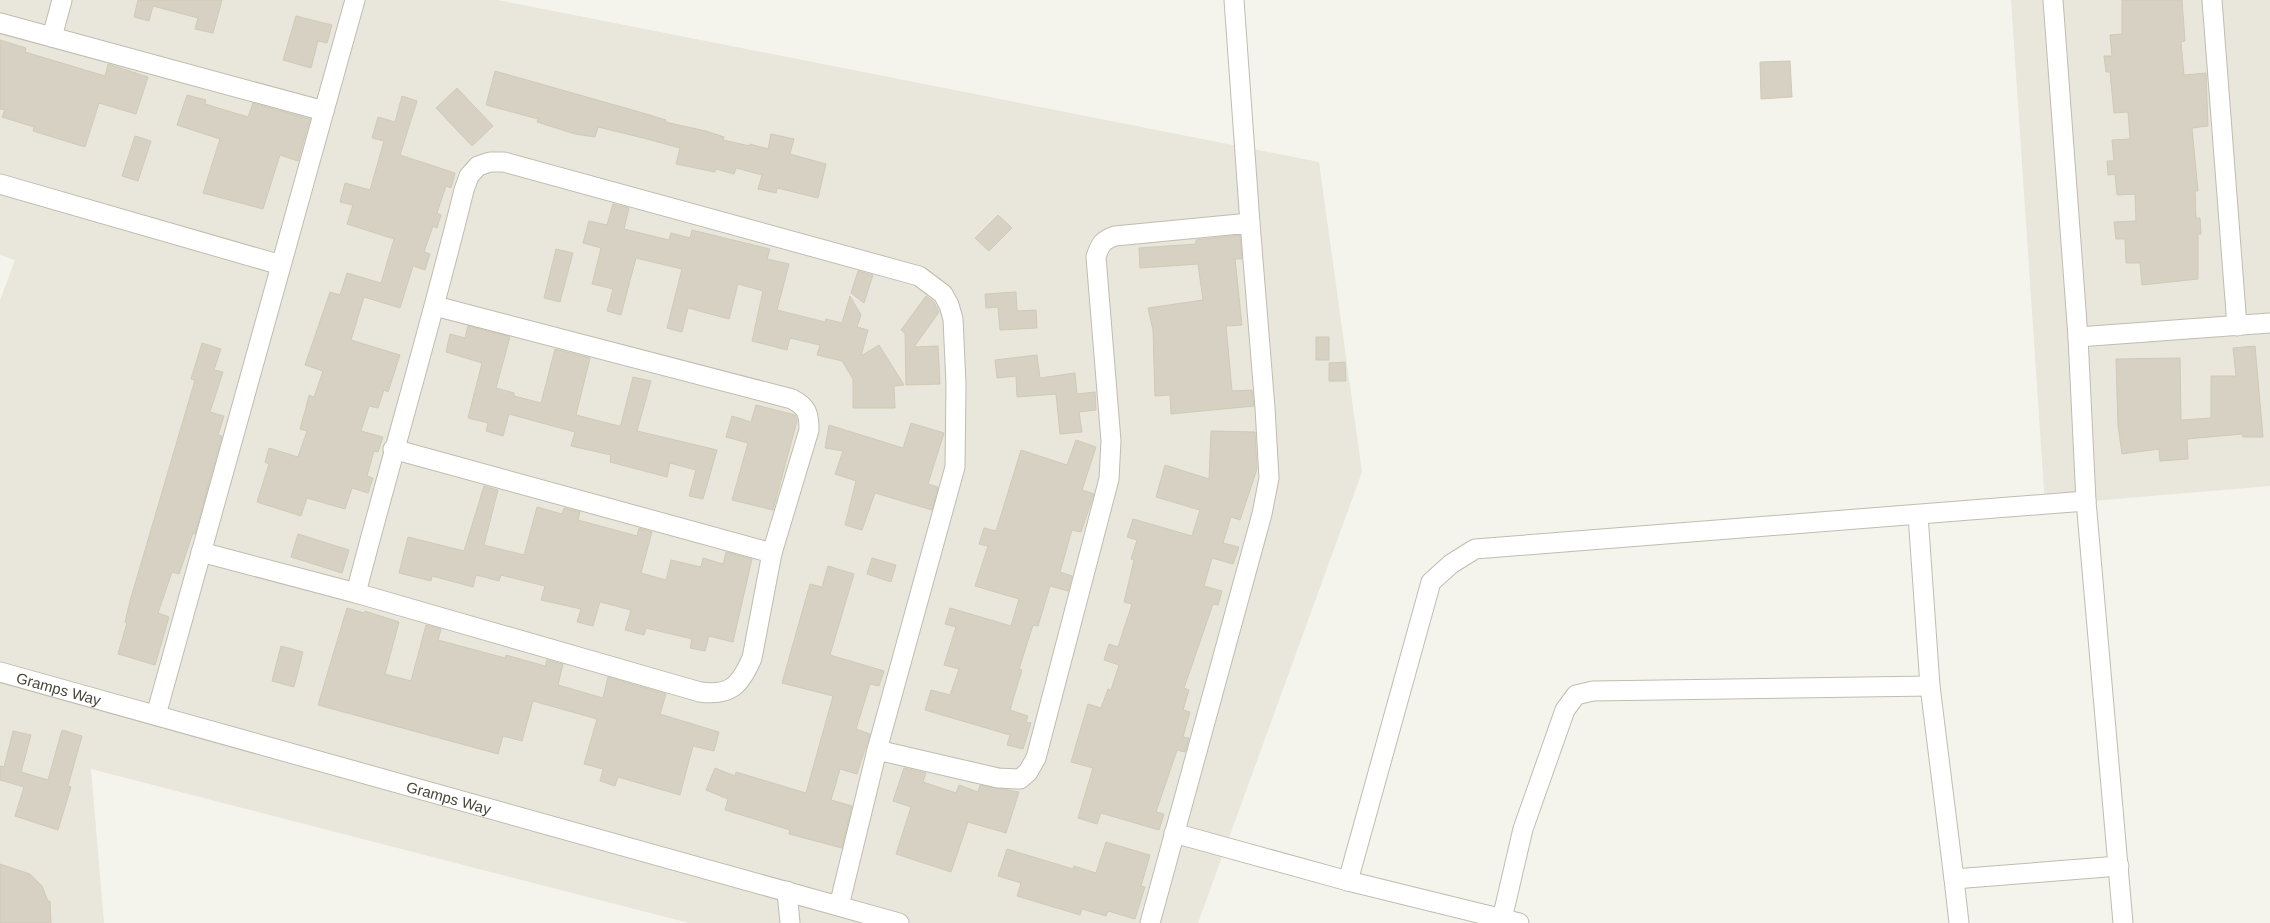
<svg xmlns="http://www.w3.org/2000/svg" width="2270" height="923" font-family="Helvetica,sans-serif">
  <rect width="100%" height="100%" fill="#f5f4ec"/>
  <!-- residential -->
  <g fill="#e9e6db">
    <polygon points="0,0 498,0 1319,162 1362,472 1198,923 689,923 91,769 104,923 0,923 0,300 15,260 0,255"/>
    <polygon points="2011,0 2270,0 2270,486 2045,505"/>
  </g>
  <!-- building -->
  <g fill="#d6d1c2" stroke="#d0cab6">
    <polygon points="138,0 222,0 213,33 195,29 198,18 153,6 149,21 134,17"/>
    <polygon points="2122,0 2182,0 2185,41 2181,42 2184,75 2206,73 2208,126 2192,128 2198,191 2195,191 2196,218 2200,218 2201,234 2198,234 2198,279 2142,285 2140,263 2126,263 2125,239 2116,239 2114,222 2136,221 2135,194 2117,195 2115,174 2108,175 2107,161 2114,161 2112,140 2130,139 2128,112 2114,113 2110,72 2106,72 2104,56 2112,56 2110,35 2122,34"/>
    <polygon points="296,16 332,25 327,43 318,41 311,68 283,60"/>
    <polygon points="0,40 26,48 25,52 105,76 108,64 148,77 136,114 99,103 85,147 33,131 34,127 2,117 5,110 0,109"/>
    <polygon points="1790,61 1792,97 1761,99 1760,62"/>
    <polygon points="495,71 643,113 666,120 665,122 706,131 724,137 723,140 750,146 750,144 768,149 771,134 794,139 790,154 826,164 818,198 777,188 776,193 758,189 762,175 736,168 734,174 716,169 715,172 676,164 680,148 643,138 598,127 595,137 575,134 537,122 538,119 486,105"/>
    <polygon points="457,88 493,126 472,146 436,108"/>
    <polygon points="187,95 206,100 205,104 248,117 253,103 310,119 298,161 280,155 263,209 203,193 220,139 177,125"/>
    <polygon points="402,96 417,101 400,155 455,173 451,188 446,186 437,213 441,215 437,228 433,226 424,252 430,254 425,270 413,266 400,308 364,297 351,340 400,355 388,392 384,390 378,408 369,406 361,431 383,437 378,452 374,451 367,476 373,478 368,493 352,488 345,509 307,498 301,516 257,502 269,464 265,462 269,448 298,457 307,431 300,429 305,411 309,395 314,397 323,371 305,365 330,292 340,295 347,273 381,283 394,239 347,224 353,205 340,202 345,183 370,190 384,141 372,138 378,117 395,122"/>
    <polygon points="135,136 151,141 138,181 122,176"/>
    <polygon points="613,204 629,208 624,229 669,240 671,233 690,238 692,230 770,249 767,259 789,264 777,310 825,322 826,319 842,323 850,296 861,315 857,327 868,330 861,356 879,345 904,385 894,386 895,408 853,408 853,379 842,361 817,355 820,345 790,338 787,350 752,341 763,291 738,284 729,319 688,308 682,332 667,328 682,269 636,258 621,315 607,311 613,289 592,284 601,248 583,243 589,221 607,225"/>
    <polygon points="998,215 1012,228 989,251 975,238"/>
    <polygon points="1240,235 1242,259 1235,259 1242,325 1226,326 1232,391 1252,390 1254,406 1171,414 1170,395 1155,396 1153,330 1148,308 1203,300 1198,264 1140,268 1139,248 1196,244 1196,240"/>
    <polygon points="556,249 573,253 560,302 544,298"/>
    <polygon points="858,271 873,275 864,303 851,293"/>
    <polygon points="1016,292 1017,311 1036,310 1037,328 1000,330 998,307 986,308 985,294"/>
    <polygon points="926,296 934,302 939,312 914,347 938,346 940,384 906,385 905,333 901,330"/>
    <polygon points="468,326 510,337 496,388 514,393 514,396 541,403 555,349 590,358 576,415 619,426 621,424 633,377 651,381 637,431 717,450 703,499 689,496 696,470 670,463 667,477 610,462 611,455 571,446 575,432 509,414 503,436 486,431 488,423 468,418 482,363 446,352 450,334 465,338"/>
    <rect x="1316" y="337" width="13" height="23"/>
    <polygon points="202,343 221,349 214,370 223,372 210,412 224,416 218,435 222,436 195,534 193,533 179,574 172,572 158,613 169,617 155,665 118,654 127,623 125,622 130,601 195,380 191,379"/>
    <polygon points="2255,346 2263,437 2243,437 2242,434 2187,439 2188,459 2160,461 2159,449 2122,454 2118,425 2116,359 2180,358 2181,420 2211,418 2211,376 2236,376 2233,348"/>
    <polygon points="1037,355 1040,378 1075,373 1077,394 1095,392 1096,410 1079,412 1082,432 1060,434 1056,394 1017,397 1016,376 997,378 995,360"/>
    <polygon points="1345,362 1346,381 1329,381 1329,363"/>
    <polygon points="756,405 795,415 797,421 773,510 732,500 748,443 726,437 732,416 751,422"/>
    <polygon points="911,423 944,433 928,484 938,487 932,510 875,493 862,530 845,525 856,481 835,474 843,451 825,448 829,425 903,448"/>
    <polygon points="1211,431 1255,432 1257,469 1240,520 1231,517 1223,543 1239,547 1233,564 1212,558 1204,586 1222,591 1218,605 1213,604 1184,688 1189,690 1183,710 1190,712 1183,737 1189,738 1185,752 1177,750 1156,812 1164,814 1159,830 1101,813 1097,824 1078,818 1093,768 1071,762 1088,704 1101,708 1108,689 1111,690 1119,665 1104,660 1109,644 1118,647 1132,604 1124,602 1134,560 1131,559 1137,540 1127,537 1133,519 1192,536 1200,510 1156,497 1165,465 1209,479"/>
    <polygon points="1076,440 1096,447 1082,490 1094,494 1081,532 1072,530 1060,572 1072,576 1068,591 1050,586 1038,626 1033,625 1019,669 1022,670 1010,710 1028,716 1026,722 1031,723 1023,749 1007,745 1010,735 925,710 931,690 950,695 959,669 944,665 956,627 945,624 950,608 1011,626 1019,599 975,586 988,546 979,544 984,528 996,531 1021,450 1067,465"/>
    <polygon points="484,486 498,490 484,545 524,555 537,507 562,514 564,508 580,512 578,520 637,536 639,528 652,532 641,573 666,580 671,560 701,567 703,558 723,564 726,552 752,559 733,642 709,636 705,651 690,648 692,639 646,628 644,635 625,630 631,610 600,602 593,626 577,622 581,609 541,600 545,586 501,575 499,581 476,575 473,587 432,576 431,581 399,573 408,537 464,551"/>
    <polygon points="298,534 349,550 342,573 291,557"/>
    <polygon points="872,558 896,565 891,582 867,574"/>
    <polygon points="828,566 854,574 830,655 884,671 879,686 870,684 856,729 870,734 857,774 840,769 831,800 852,806 842,848 789,834 790,830 725,810 728,799 706,790 715,768 735,776 736,772 806,793 833,696 782,683 810,584 822,587"/>
    <polygon points="347,608 364,613 365,611 399,622 385,674 411,681 426,625 441,629 438,640 505,658 506,655 545,666 547,660 563,664 558,685 603,698 608,677 666,694 660,714 719,732 714,751 693,746 680,795 618,777 615,786 600,781 603,769 584,764 597,719 533,701 522,741 503,736 498,754 318,705"/>
    <polygon points="281,646 303,652 294,687 272,681"/>
    <polygon points="62,730 82,736 68,786 71,787 58,830 15,816 24,787 0,780 0,766 4,767 13,731 31,735 21,772 48,780"/>
    <polygon points="904,768 926,773 923,782 956,793 959,785 978,792 980,785 1019,792 1006,833 968,822 951,872 896,854 911,807 893,801"/>
    <polygon points="1106,842 1150,855 1141,886 1145,887 1135,919 1108,911 1106,916 1082,909 1080,915 1017,896 1021,883 998,876 1007,849 1073,869 1074,866 1096,873"/>
    <polygon points="0,864 30,874 42,886 48,901 50,901 51,923 0,923"/>
  </g>
  <g fill="none" stroke-linecap="round" stroke-linejoin="round">
    <!-- minor casing -->
    <g stroke="#c0bcaf" stroke-width="21">
      <g id="minor">
        <polyline points="1234,0 1250,223"/>
        <polyline points="2053,0 2078,337 2086,501 2123,923"/>
        <polyline points="2212,0 2237,326"/>
        <polyline points="0,23 324,111 156,715"/>
        <polyline points="52,37 62,0"/>
        <polyline points="324,111 355,0"/>
        <polyline points="0,184 281,265"/>
        <polyline points="2078,337 2270,323"/>
        <polyline points="393,449 772,553"/>
        <polyline points="1918,515 1930,686 1954,879 2119,866"/>
        <path d="M 201,552 L 356,593 C 391,458 431,325 464,190 L 469,176 L 478,166 L 490,162 L 504,162 L 919,276 L 943,294 L 949,305 L 953,319 L 956,384 L 955,467 L 877,750 L 839,906"/>
        <path d="M 356,593 L 700,692 C 730,696 740,686 752,658 L 772,553 L 809,430 C 809,413 807,407 792,399 L 435,306"/>
        <path id="s1" d="M 0,672 L 899,923"/>
        <path d="M 877,750 L 998,778 L 1020,779 L 1028,772 L 1036,758 L 1109,479 L 1111,441 L 1096,257 C 1100,244 1103,240 1115,236 L 1250,223 L 1265,408 L 1269,478 L 1262,514 L 1150,923"/>
        <polyline points="1174,833 1348,881 1519,923"/>
        <polyline points="1954,879 1959,923"/>
        <polyline points="1348,881 1431,582 1451,564 1475,549 2086,501"/>
        <polyline points="787,891 790,923"/>
        <polyline points="1502,919 1523,829 1565,710 1576,695 1593,691 1930,686"/>
      </g>
    </g>
    <!-- minor -->
    <use href="#minor" stroke="#fff" stroke-width="19"/>
  </g>
  <g text-anchor="middle" dominant-baseline="central" stroke-width="4.5" stroke-linejoin="round" paint-order="stroke">
    <!-- street labels -->
    <g font-size="15" fill="#49453a" stroke="#fff">
      <text stroke="none"><textPath href="#s1" startOffset="61">Gramps Way</textPath></text>
      <text stroke="none"><textPath href="#s1" startOffset="466">Gramps Way</textPath></text>
    </g>
  </g>
</svg>
